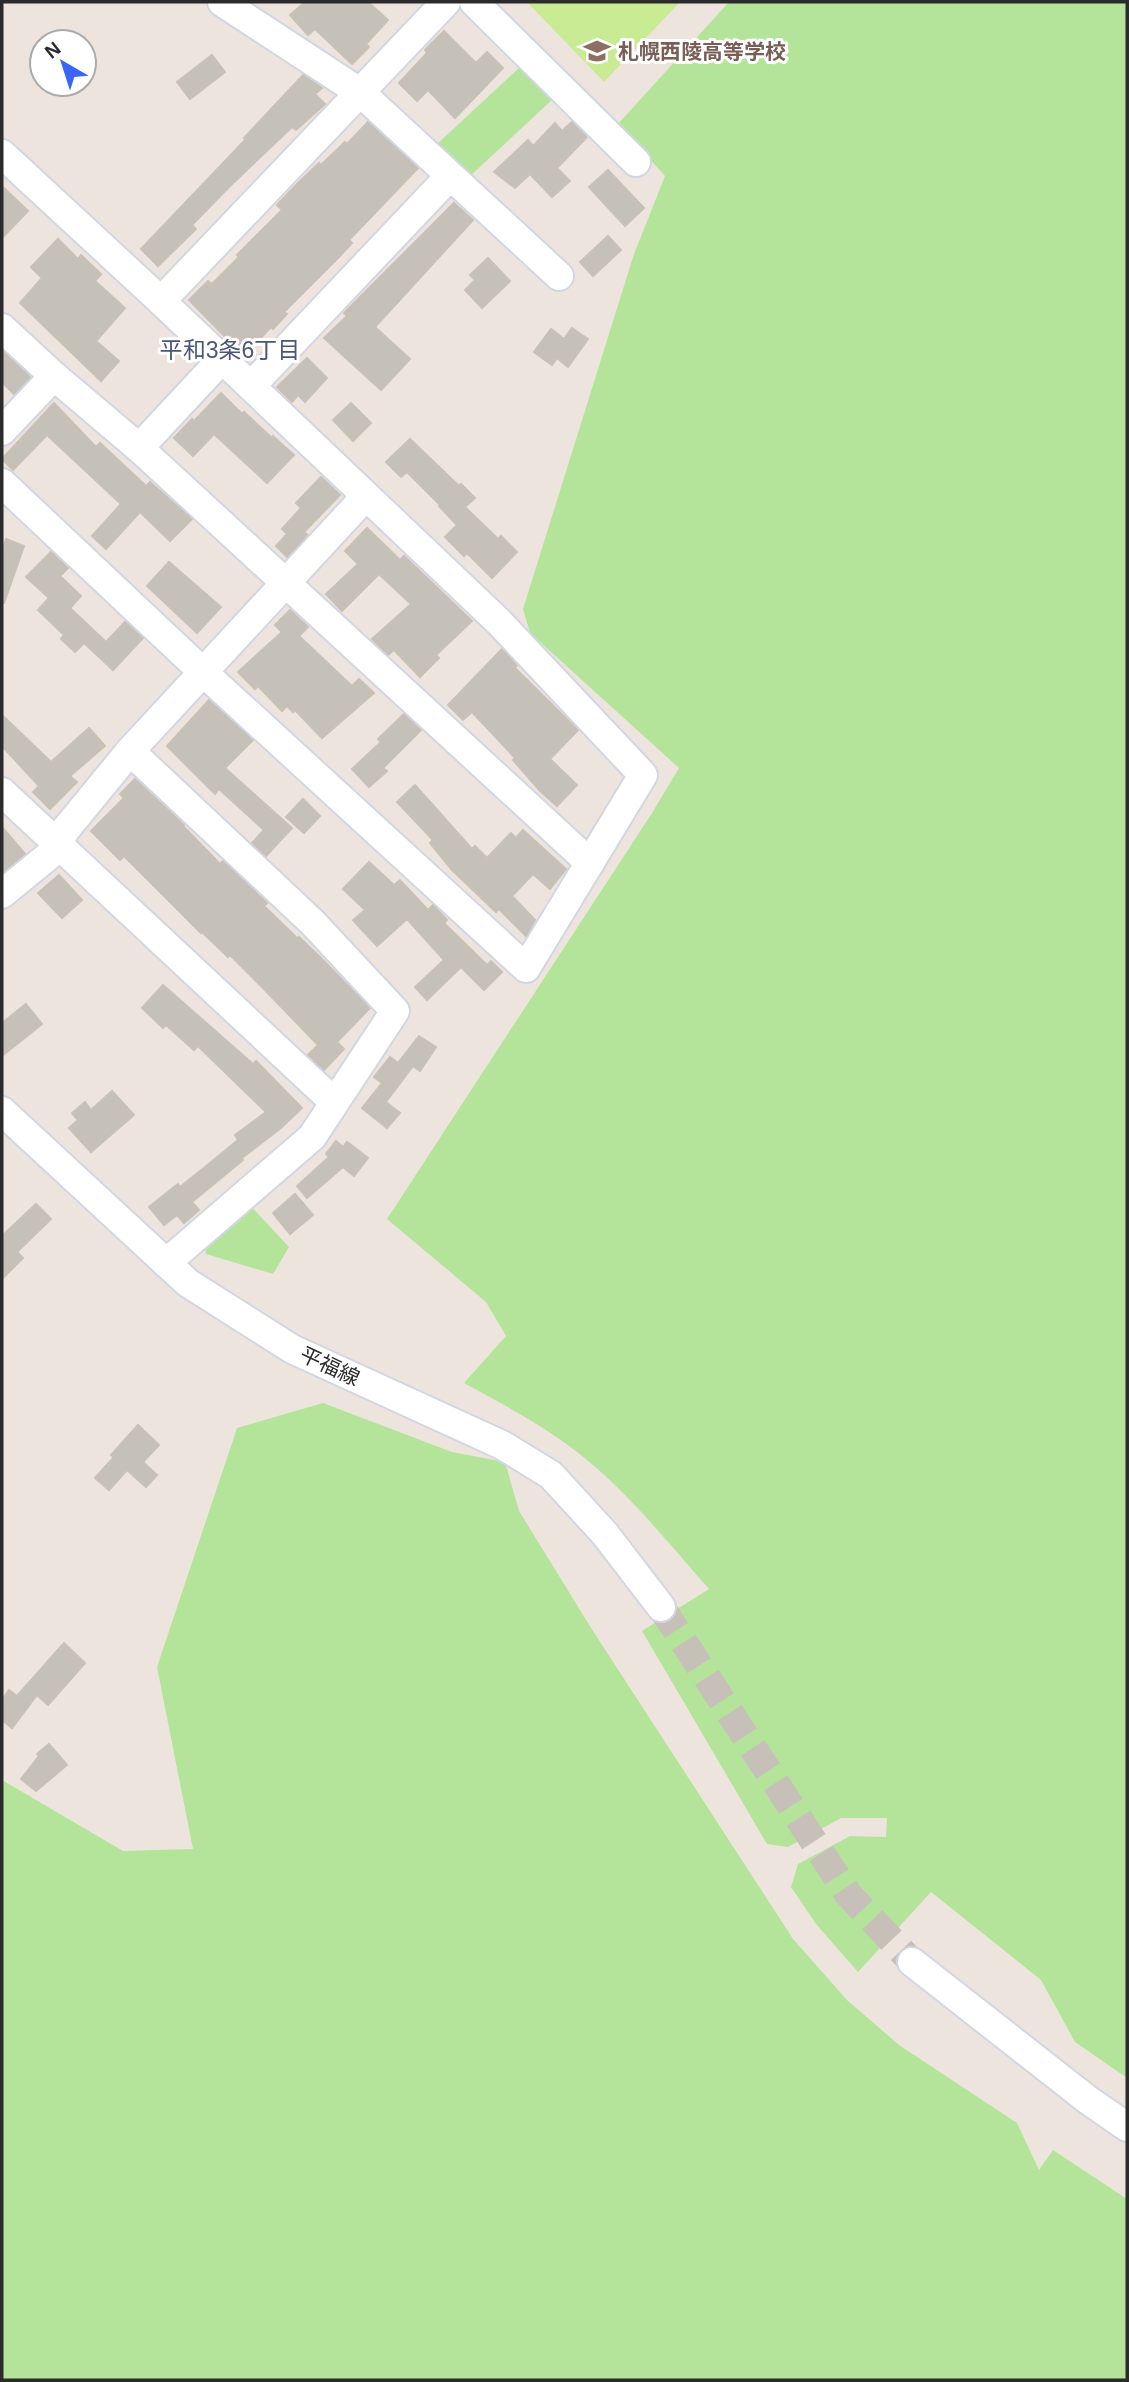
<svg xmlns="http://www.w3.org/2000/svg" width="1129" height="2382" font-family="Helvetica,'Noto Sans JP',sans-serif">
  <rect width="100%" height="100%" fill="#ede5dd"/>
  <!-- green -->
  <g fill="#b4e499">
    <path d="M 729,2 L 1127,2 L 1127,2078 L 1075,2042 L 1041,1980 L 931,1892 L 858,1972 L 816,1924 L 791,1887 L 798,1864 L 850,1836 L 886,1837 L 887,1818 L 841,1818 L 788,1847 L 767,1844 L 642,1631 L 709,1589 C 670,1545 632,1497 587,1460 C 550,1429 506,1406 464,1383 L 506,1336 L 486,1302 L 387,1219 L 652,813 L 679,768 L 530,633 L 523,609 L 634,254 L 665,176 L 618,124 Z"/>
    <polygon points="520,67 553,99 467,179 435,146"/>
    <polygon points="249,1204 289,1247 273,1274 206,1254 204,1241"/>
    <polygon points="323,1403 452,1452 505,1462 519,1511 593,1631 793,1939 847,2000 899,2045 1017,2123 1039,2170 1053,2150 1127,2199 1127,2380 2,2380 2,1780 123,1851 193,1849 157,1667 237,1428"/>
  </g>
  <!-- pitch -->
  <polygon fill="#c8eb94" points="527,2 680,2 604,82"/>
  <!-- building -->
  <g fill="#c5c0b8" stroke="#c8c1b6" stroke-width="2">
    <polygon points="305,2 368,2 388,20 366,44 369,47 352,64 315,29 308,35 290,15"/>
    <polygon points="444,31 476,63 487,52 503,68 455,118 428,90 417,101 399,83 427,53 425,50"/>
    <polygon points="212,55 225,72 190,99 177,82"/>
    <polygon points="303,75 322,88 315,94 325,104 296,130 292,127 229,187 192,225 196,229 158,266 141,249 245,140 244,138"/>
    <polygon points="368,122 418,168 349,240 352,243 339,257 284,312 287,314 273,329 271,327 244,356 189,300 208,281 212,284 239,257 237,255 282,210 277,205 296,185 319,163 321,165 345,142 347,144"/>
    <polygon points="572,122 587,137 557,168 570,181 552,197 530,174 515,188 494,172 528,140 533,146 555,123 562,131"/>
    <polygon points="608,170 644,208 625,226 589,187"/>
    <polygon points="2,186 28,211 2,238"/>
    <polygon points="454,203 473,220 375,327 410,359 381,390 324,338 347,316 344,313"/>
    <polygon points="608,236 621,250 593,276 580,262"/>
    <polygon points="58,239 78,259 81,255 101,274 95,281 125,308 96,341 119,361 101,381 20,303 42,278 31,267"/>
    <polygon points="488,258 510,281 482,308 465,290 475,280 470,275"/>
    <polygon points="572,328 588,339 568,367 557,358 552,365 534,352 551,329 564,339"/>
    <polygon points="2,350 30,377 14,394 2,382"/>
    <polygon points="307,358 327,378 305,402 298,395 292,402 277,387"/>
    <polygon points="221,393 242,414 244,412 272,438 273,436 294,455 267,483 214,434 193,456 174,438 192,419 194,421"/>
    <polygon points="54,403 96,447 100,443 146,486 150,482 192,519 170,541 140,512 106,549 92,536 121,504 47,435 13,470 2,459"/>
    <polygon points="351,403 371,423 353,441 333,420"/>
    <polygon points="410,439 459,486 461,484 475,498 465,507 498,539 501,536 517,552 492,578 467,553 464,556 445,537 457,525 439,506 440,505 407,472 401,477 386,462"/>
    <polygon points="321,477 340,495 304,532 308,535 287,557 276,546 287,534 282,529 301,508 296,503"/>
    <polygon points="367,528 400,560 404,556 472,621 436,655 439,658 420,677 394,650 388,655 372,639 411,604 379,574 342,611 326,594 358,564 345,551"/>
    <polygon points="6,539 24,546 4,603 2,603 2,552"/>
    <polygon points="51,552 68,568 60,576 81,596 70,608 106,642 125,622 143,638 113,670 84,643 75,652 61,639 64,635 38,610 49,598 26,577"/>
    <polygon points="169,562 221,607 197,633 147,586"/>
    <polygon points="290,610 308,627 299,636 352,686 359,679 374,693 322,738 295,710 293,712 287,706 282,711 258,686 255,689 238,672 282,632 275,625"/>
    <polygon points="502,649 517,665 515,668 578,730 550,759 577,785 557,806 540,791 513,760 515,758 472,712 463,720 448,705"/>
    <polygon points="209,700 253,740 225,768 292,828 266,856 252,843 264,830 219,789 215,794 167,746"/>
    <polygon points="404,714 421,730 383,768 387,771 369,787 352,769 381,742 378,739"/>
    <polygon points="2,715 51,762 89,728 105,746 70,776 77,782 50,809 33,792 39,786 2,746"/>
    <polygon points="135,779 184,825 183,826 220,864 223,861 267,903 264,906 298,939 299,937 320,957 370,1008 337,1042 344,1049 324,1070 308,1055 318,1045 260,985 230,955 228,957 202,932 201,933 124,856 120,860 91,831 124,798 120,794"/>
    <polygon points="415,785 472,849 475,846 487,858 511,833 516,838 523,830 566,869 550,889 533,874 512,896 535,920 526,936 499,909 496,912 452,870 430,843 433,840 397,802"/>
    <polygon points="303,799 320,816 304,833 286,817"/>
    <polygon points="2,827 25,854 2,873"/>
    <polygon points="369,862 394,885 400,880 428,910 433,905 447,920 444,923 487,965 491,961 502,972 484,990 461,967 427,1000 415,987 444,960 407,919 377,946 353,920 365,910 343,889"/>
    <polygon points="59,875 82,900 62,918 38,893"/>
    <polygon points="163,985 253,1064 256,1061 302,1108 281,1128 242,1158 243,1160 192,1202 199,1210 184,1223 177,1215 164,1225 149,1207 178,1184 180,1187 205,1167 238,1140 235,1135 266,1112 198,1046 194,1050 166,1025 163,1028 142,1008"/>
    <polygon points="26,1004 42,1024 2,1056 2,1023"/>
    <polygon points="419,1036 436,1047 420,1071 413,1066 386,1102 400,1113 387,1128 362,1108 382,1083 374,1077 390,1057 398,1063"/>
    <polygon points="112,1091 134,1115 91,1152 69,1128 78,1120 72,1113 85,1102 91,1110"/>
    <polygon points="336,1141 343,1147 347,1142 368,1158 354,1176 343,1167 307,1198 297,1186 329,1157 326,1154"/>
    <polygon points="295,1194 313,1215 290,1234 273,1213"/>
    <polygon points="36,1204 51,1219 17,1252 23,1258 2,1279 2,1236"/>
    <polygon points="138,1425 159,1445 143,1462 157,1475 146,1487 127,1470 109,1490 95,1478 114,1457 111,1455"/>
    <polygon points="64,1643 85,1663 48,1705 37,1695 12,1728 2,1720 2,1700 9,1690 17,1696"/>
    <polygon points="49,1744 67,1765 36,1791 21,1779 39,1756 37,1754"/>
  </g>
  <g fill="none" stroke-linecap="round" stroke-linejoin="round">
    <!-- minor-tunnel -->
    <polyline stroke="#c6c0b9" stroke-width="28" stroke-dasharray="28 14" stroke-linecap="butt" points="661,1607 848,1894 912,1962"/>
    <!-- minor casing -->
    <g stroke="#d2d6e4" stroke-width="32">
      <g id="minor">
        <polyline points="222,2 361,93 559,276"/>
        <polyline points="474,2 636,162"/>
        <polyline points="2,154 161,301 499,622 643,775 526,968 204,673 2,483"/>
        <polyline points="161,301 446,2"/>
        <polyline points="2,328 54,376 139,448 590,863"/>
        <polyline points="251,386 450,176"/>
        <polyline points="2,431 54,376"/>
        <polyline points="139,448 222,359"/>
        <polyline points="130,751 313,923 395,1011 312,1137 166,1263"/>
        <polyline points="2,792 334,1102"/>
        <polyline points="2,894 52,853 66,829 130,751 366,496"/>
        <polyline points="2,1111 188,1283 292,1349 502,1445 551,1475 605,1534 661,1607"/>
        <polyline points="912,1962 1088,2100 1127,2127"/>
      </g>
    </g>
    <!-- minor -->
    <use href="#minor" stroke="#fff" stroke-width="28"/>
  </g>
  <!-- icons -->
  <defs>
    <g id="school-bare" transform="scale(2.1)"><path d="M0-5L7-2L0 1L-7-2ZM-4 1L0 2.5L4 1V4Q0 6-4 4Z" fill="#8d6e63" stroke="#fff" stroke-width="2.5" paint-order="stroke"/></g>
  </defs>
  <g fill-rule="evenodd">
    <use href="#school-bare" x="597" y="51"/>
  </g>
  <g text-anchor="middle" dominant-baseline="central" stroke-width="6" stroke-linejoin="round" paint-order="stroke">
    <!-- education labels -->
    <g font-size="21" font-weight="bold" fill="#785e54" stroke="#fff" text-anchor="start">
      <text x="618" y="51">札幌西陵高等学校</text>
    </g>
    <!-- street labels -->
    <g font-size="21" fill="#2b2b2b" stroke="#fff">
      <text transform="translate(330 1366) rotate(25)">平福線</text>
    </g>
    <!-- neighbourhood labels -->
    <g font-size="23" fill="#4a557c" stroke="#fff">
      <text x="230" y="350">平和3条6丁目</text>
    </g>
  </g>
  <!-- border -->
  <rect width="1129" height="2382" fill="none" stroke="#2b2b2b" stroke-width="7"/>
  <!-- north arrow -->
  <g transform="translate(63 63) rotate(321)"><circle r="33" fill="#ffffff" stroke="#aaaaaa" stroke-width="2"/>
  <path d="M0-5L12 26L0 18L-12 26Z" fill="#3b64fb"/>
  <text y="-10" font-size="19" font-weight="bold" text-anchor="middle" fill="#2b2b2b">N</text>
  </g>
</svg>
